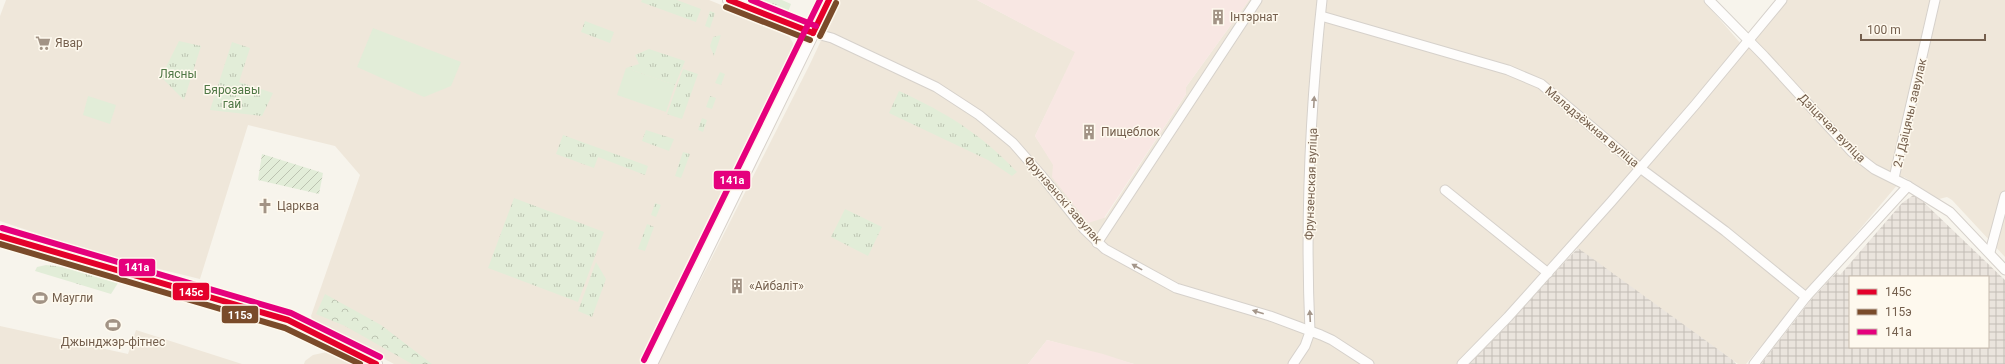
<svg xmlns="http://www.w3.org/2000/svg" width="2005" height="364" font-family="Roboto,sans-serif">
  <defs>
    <pattern id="industrial-grid" width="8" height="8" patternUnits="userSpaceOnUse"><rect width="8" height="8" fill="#eae4dd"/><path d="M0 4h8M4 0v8" fill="none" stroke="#c2bcb5"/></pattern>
    <pattern id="grass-tufts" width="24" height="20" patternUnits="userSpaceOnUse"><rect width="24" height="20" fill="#e2edd8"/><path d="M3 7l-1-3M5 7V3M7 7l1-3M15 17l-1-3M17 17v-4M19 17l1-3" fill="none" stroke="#bcc3b1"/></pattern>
    <pattern id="forest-crowns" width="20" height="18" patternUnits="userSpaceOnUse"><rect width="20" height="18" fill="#e2edd8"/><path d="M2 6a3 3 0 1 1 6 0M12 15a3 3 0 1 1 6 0" fill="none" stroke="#bcc3b1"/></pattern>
    <pattern id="garden-furrows" width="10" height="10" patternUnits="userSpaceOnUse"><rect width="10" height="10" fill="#e2edd8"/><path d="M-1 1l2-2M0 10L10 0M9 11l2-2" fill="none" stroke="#bcc3b1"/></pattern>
  </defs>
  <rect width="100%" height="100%" fill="#f7f4ec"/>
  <!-- residential -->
  <g fill="#efe7da">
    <polygon points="6,0 709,0 786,31 793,43 793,50 640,364 394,364 313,321 311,316 360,175 335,146 248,125 200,279 98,254 0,221 0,16"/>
    <polygon points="840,0 977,0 1076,52 1035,136 1054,165 1105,218 1186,94 1186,87 1249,0 1703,0 1742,45 1780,0 2005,0 2005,257 1952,200 1947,197 1939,199 1904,177 1746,364 1738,364 1571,244 1460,364 1134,364 1047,340 1028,364 658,364 810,64"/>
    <polygon points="0,326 128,354 136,330 242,364 0,364"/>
    <polygon points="327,352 350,361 355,364 304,364 305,361 313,355"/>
  </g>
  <!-- industrial -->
  <g fill="url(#industrial-grid)" fill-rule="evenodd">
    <path d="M 1915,194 L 2005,280 L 2005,364 L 1761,364 L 1810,301 L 1837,272 L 1840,275 L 1902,203 ZM 1850,277 L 1988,277 L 1988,347 L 1850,347 Z"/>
    <polygon points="1578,248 1734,361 1736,364 1469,364"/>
  </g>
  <!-- medical -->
  <g fill="#f8e7e3">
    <polygon points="977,0 1249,0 1186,87 1186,94 1104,218 1088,223 1052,177 1053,165 1035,136 1075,52"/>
    <polygon points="1047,340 1103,354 1134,364 1028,364"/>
  </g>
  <!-- grass -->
  <g fill="url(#grass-tufts)">
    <polygon points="642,0 677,0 701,9 696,22 641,2"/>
    <polygon points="758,0 782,0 791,4 788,12"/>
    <polygon points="710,11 715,13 710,28 705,26"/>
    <polygon points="585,21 614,32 610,43 581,32"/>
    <polygon points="721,35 714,56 710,46 713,37"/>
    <polygon points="179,41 201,46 184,100 161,77"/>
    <polygon points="232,42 250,48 239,82 273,93 262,116 210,110"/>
    <polygon points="649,49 685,61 675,85 626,68 639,64 635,55"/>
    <polygon points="683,69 698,74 682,119 667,114"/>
    <polygon points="720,72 725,74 721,85 715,83"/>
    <path d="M 899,91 C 947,113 981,134 1017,172 L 1012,176 L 988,160 L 889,113 Z"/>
    <polygon points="710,96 716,98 712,109 706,107"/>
    <polygon points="702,118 707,120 703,132 698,130"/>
    <polygon points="646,130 674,139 669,151 642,141"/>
    <polygon points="563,135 648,166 645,175 598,157 594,168 556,154"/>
    <polygon points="683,152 690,154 681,178 675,176"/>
    <polygon points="514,198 604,232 578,302 488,268"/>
    <polygon points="655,203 661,205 656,217 651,215"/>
    <polygon points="845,209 882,227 868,256 831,237"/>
    <polygon points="647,224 654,227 645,251 638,249"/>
    <polygon points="596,262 606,279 592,317 578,311"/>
    <polygon points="46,265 63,267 118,283 111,294 35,271 37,267"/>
  </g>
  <!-- forest -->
  <polygon fill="url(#forest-crowns)" points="325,294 381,325 432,364 412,364 345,326 316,314"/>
  <!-- garden -->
  <polygon fill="url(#garden-furrows)" points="262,154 323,173 319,194 258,180"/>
  <!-- pitch -->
  <g fill="#e2edd8">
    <polygon points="373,28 461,62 451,86 424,97 357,67"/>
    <polygon points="626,68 675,85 666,112 617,95"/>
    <polygon points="88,96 116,105 110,124 83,115"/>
  </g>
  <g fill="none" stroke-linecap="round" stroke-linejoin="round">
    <!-- street casing -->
    <g stroke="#d6d1cb" stroke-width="11">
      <g id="street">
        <polyline points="1709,0 1764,56 1852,152 1874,169 1908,186 1950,212 2005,270"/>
        <polyline points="1321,16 1508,70 1541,84 1640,168 1725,231 1806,297"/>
        <polyline points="813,33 832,38 936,87 979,115 1013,143 1041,175 1084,229 1105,249 1176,288 1270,316 1321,335 1332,340 1369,364"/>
        <polyline points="1894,178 1935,0"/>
        <polyline points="1445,190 1548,273"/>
        <polyline points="1097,243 1257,0"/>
        <polyline points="1990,252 2005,196"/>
        <path d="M 1293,364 L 1305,346 L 1310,332 C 1305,222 1310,110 1322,0"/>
        <polyline points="1462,364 1508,317 1611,202 1695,105 1782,0"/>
        <polyline points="1754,364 1806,297 1908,186"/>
      </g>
    </g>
    <!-- secondary casing -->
    <g stroke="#d7d1ca" stroke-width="14">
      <g id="secondary">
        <polyline points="729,0 813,33"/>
        <polyline points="0,236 288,320 349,349 376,364"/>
        <polyline points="651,364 829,0"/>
      </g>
    </g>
    <!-- street -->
    <use href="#street" stroke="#fefdfc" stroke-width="9"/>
    <!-- secondary -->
    <use href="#secondary" stroke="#fefdfc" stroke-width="12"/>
    <!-- bus-1 casing -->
    <g stroke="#fef9ee" stroke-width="9">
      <g id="bus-1">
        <polyline points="729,0 813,33"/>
        <polyline points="813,33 829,0"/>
        <polyline points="0,236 288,320 376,364"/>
      </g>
    </g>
    <!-- bus-2 casing -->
    <g stroke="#fef9ee" stroke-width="9">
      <g id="bus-2">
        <polyline points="726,7 810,40"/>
        <polyline points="820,36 836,3"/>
        <polyline points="0,244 285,328 360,364"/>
      </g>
    </g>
    <!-- bus-3 casing -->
    <g stroke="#fef9ee" stroke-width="9">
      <g id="bus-3">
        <polyline points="751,0 816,26"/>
        <polyline points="2,228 291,313 380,357"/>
        <polyline points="644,360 820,0"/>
      </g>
    </g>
    <!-- bus-1 -->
    <use href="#bus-1" stroke="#e4002b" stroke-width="6"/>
    <!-- bus-2 -->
    <use href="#bus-2" stroke="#7a4b2a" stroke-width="6"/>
    <!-- bus-3 -->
    <use href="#bus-3" stroke="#e5007d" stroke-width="6"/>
  </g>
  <!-- one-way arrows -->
  <defs><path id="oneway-solid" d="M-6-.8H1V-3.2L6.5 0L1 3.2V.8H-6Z"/></defs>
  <g fill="#a4968a">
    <use href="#oneway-solid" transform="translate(1314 102) rotate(-87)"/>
    <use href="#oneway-solid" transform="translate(1137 267) rotate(-151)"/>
    <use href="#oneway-solid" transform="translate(1258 312) rotate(-163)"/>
    <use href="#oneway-solid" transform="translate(1310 316) rotate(-93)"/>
  </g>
  <!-- icons -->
  <defs>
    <g id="building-bare" transform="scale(1.2)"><path d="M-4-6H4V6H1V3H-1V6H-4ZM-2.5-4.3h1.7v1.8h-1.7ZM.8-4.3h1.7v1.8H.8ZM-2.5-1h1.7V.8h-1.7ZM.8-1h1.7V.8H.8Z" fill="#a29385" stroke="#fef9ee" stroke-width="2.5" paint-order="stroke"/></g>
    <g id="supermarket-bare" transform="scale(1.2)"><path d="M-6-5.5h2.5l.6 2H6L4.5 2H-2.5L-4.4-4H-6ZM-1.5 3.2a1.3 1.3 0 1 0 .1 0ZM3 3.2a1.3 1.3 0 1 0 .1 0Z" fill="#a29385" stroke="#fef9ee" stroke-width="2.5" paint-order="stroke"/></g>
    <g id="church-bare" transform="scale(1.2)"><path d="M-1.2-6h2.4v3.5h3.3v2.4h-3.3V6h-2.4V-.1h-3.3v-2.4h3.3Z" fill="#a29385" stroke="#fef9ee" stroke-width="2.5" paint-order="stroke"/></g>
    <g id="stadium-bare" transform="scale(1.2)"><path d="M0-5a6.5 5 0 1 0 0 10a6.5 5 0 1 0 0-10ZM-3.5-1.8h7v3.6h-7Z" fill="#a29385" stroke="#fef9ee" stroke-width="2.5" paint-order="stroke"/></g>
  </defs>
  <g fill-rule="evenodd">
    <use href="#building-bare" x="1218" y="17"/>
    <use href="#supermarket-bare" x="43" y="43"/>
    <use href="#building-bare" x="1089" y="132"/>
    <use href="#church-bare" x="265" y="206"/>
    <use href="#building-bare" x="737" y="286"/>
    <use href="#stadium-bare" x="40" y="298"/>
    <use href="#stadium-bare" x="113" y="325"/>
  </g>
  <g text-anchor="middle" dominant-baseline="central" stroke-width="3" stroke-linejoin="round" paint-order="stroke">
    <!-- poi labels -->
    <g font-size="12" fill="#745f4d" stroke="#fef9ee" text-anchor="start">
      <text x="1230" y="17">Інтэрнат</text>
      <text x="55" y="43">Явар</text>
      <text x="1101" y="132">Пищеблок</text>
      <text x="277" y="206">Царква</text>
      <text x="749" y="286">«Айбаліт»</text>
      <text x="52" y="298">Маугли</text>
      <text x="113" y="342" text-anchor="middle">Джынджэр-фітнес</text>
    </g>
    <!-- park labels -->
    <g font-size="12" fill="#507846" stroke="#fef9ee">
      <text x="178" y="74">Лясны</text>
      <text x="232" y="90">Бярозавы<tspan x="232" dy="14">гай</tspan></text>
    </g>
    <!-- street labels -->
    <g font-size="12" fill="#745f4d" stroke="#fef9ee">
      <text transform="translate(1910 113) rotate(-77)">2-і Дзіцячы завулак</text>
      <text transform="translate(1592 127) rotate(40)">Маладзёжная вуліца</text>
      <text transform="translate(1832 128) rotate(46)">Дзіцячая вуліца</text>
      <text transform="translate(1311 184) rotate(-88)">Фрунзенская вуліца</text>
      <text transform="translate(1063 200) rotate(49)">Фрунзенскі завулак</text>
    </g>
  </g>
  <g stroke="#fef9ee" stroke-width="1.5">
    <rect x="713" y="170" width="38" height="20" rx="4" fill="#e5007d"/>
    <rect x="118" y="258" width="38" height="19" rx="4" fill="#e5007d"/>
    <rect x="172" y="282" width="38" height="19" rx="4" fill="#e4002b"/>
    <rect x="221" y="305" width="38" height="19" rx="4" fill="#7a4b2a"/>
  </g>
  <g font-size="11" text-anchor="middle" font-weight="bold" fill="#fff">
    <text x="732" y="184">141а</text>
    <text x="137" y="271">141а</text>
    <text x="191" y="296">145с</text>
    <text x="240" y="319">115э</text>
  </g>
  <!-- legend -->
  <rect x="1849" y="276" width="140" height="72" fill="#fef9ee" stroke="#c7bbae"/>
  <rect x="1857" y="289" width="20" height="6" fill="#e4002b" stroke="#c7bbae"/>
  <text x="1885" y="296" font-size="12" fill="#745f4d">145с</text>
  <rect x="1857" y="309" width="20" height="6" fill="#7a4b2a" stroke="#c7bbae"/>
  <text x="1885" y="316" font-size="12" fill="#745f4d">115э</text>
  <rect x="1857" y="329" width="20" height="6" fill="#e5007d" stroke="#c7bbae"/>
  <text x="1885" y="336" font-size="12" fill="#745f4d">141а</text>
  <!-- scale -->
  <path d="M1861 34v6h124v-6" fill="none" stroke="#745f4d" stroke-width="2"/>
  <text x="1867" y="34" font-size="12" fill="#745f4d" stroke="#fef9ee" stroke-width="3" paint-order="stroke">100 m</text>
</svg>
